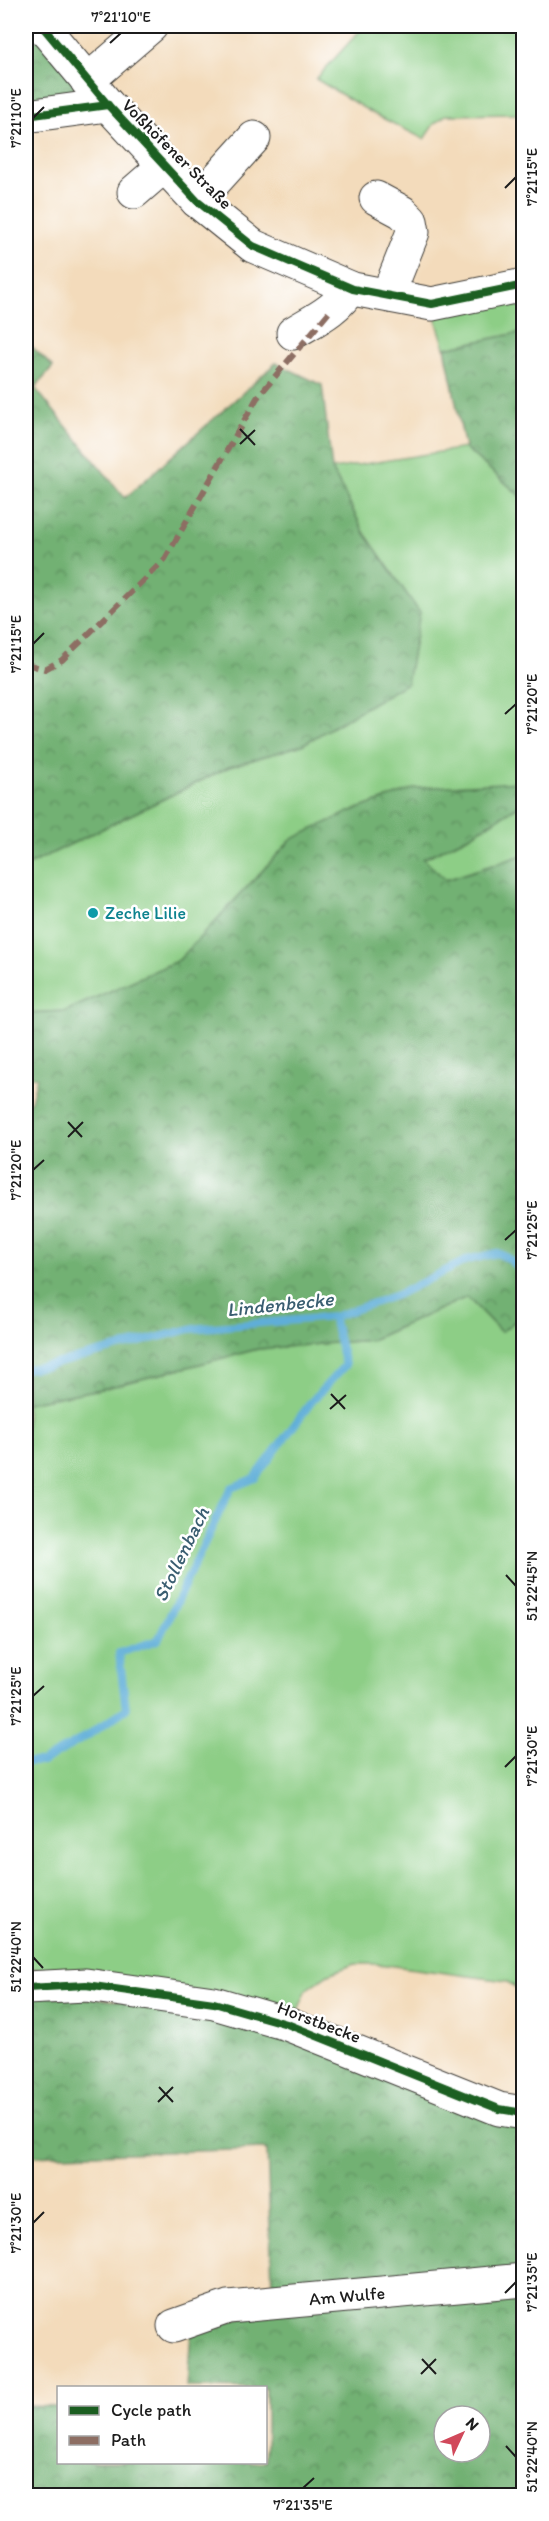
<svg xmlns="http://www.w3.org/2000/svg" width="549" height="2521" font-family="Itim,sans-serif">
  <defs>
    <pattern id="forest-crowns" width="20" height="18" patternUnits="userSpaceOnUse" patternTransform="scale(1.5)"><rect width="20" height="18" fill="#72b173"/><path d="M2 6a3 3 0 1 1 6 0M12 15a3 3 0 1 1 6 0" fill="none" stroke="#5d8f5e"/></pattern>
  </defs>
  <rect width="100%" height="100%" fill="#fff"/>
  <filter id="ink" filterUnits="userSpaceOnUse"><feTurbulence type="fractalNoise" baseFrequency=".0167" numOctaves="2"/><feDisplacementMap in="SourceGraphic" scale="12" xChannelSelector="R" yChannelSelector="G"/><feConvolveMatrix kernelMatrix="1 2 1 2 8 2 1 2 1" color-interpolation-filters="sRGB"/></filter>
  <filter id="wash" filterUnits="userSpaceOnUse"><feTurbulence type="fractalNoise" baseFrequency=".008" numOctaves="4" result="noise"/><feDisplacementMap in="SourceGraphic" scale="24" xChannelSelector="R" yChannelSelector="G"/><feGaussianBlur stdDeviation="1.35" result="paint"/><feColorMatrix in="noise" values="0 0 0 0 0 0 0 0 0 0 0 0 0 0 0 0 0 1.4 0 .05"/><feComposite in="paint" operator="in"/></filter>
  <g filter="url(#wash)">
    <rect width="100%" height="100%" fill="#f3dbbb"/>
    <!-- grass -->
    <g fill="#8dce86" stroke="#547551" stroke-width="1.5">
      <polygon points="364,26 523,26 523,114 446,115 434,124 424,139 372,113 316,79"/>
      <polygon points="523,297 523,332 445,348 435,316"/>
      <polygon points="465,448 523,498 523,779 519,782 292,839 179,960 66,1011 26,1013 26,866 229,767 302,745 364,532 332,469"/>
      <polygon points="523,803 523,855 446,880 423,859 471,835"/>
      <polygon points="467,1297 501,1332 523,1315 523,1992 506,1981 378,1964 355,1964 328,1974 307,1989 296,2015 110,1975 26,1968 26,1403 106,1388 258,1349 371,1340"/>
    </g>
    <!-- forest -->
    <g fill="url(#forest-crowns)" stroke="#476648" stroke-width="1.5" fill-rule="evenodd">
      <polygon points="26,26 30,26 88,99 26,109"/>
      <polygon points="523,332 524,332 523,498 465,448 445,348"/>
      <polygon points="26,341 53,367 35,388 125,498 276,363 322,385 332,469 364,532 420,613 407,683 302,745 229,767 26,866"/>
      <polygon points="523,779 523,803 471,835 423,859 446,880 523,855 523,1315 501,1332 467,1297 371,1340 258,1349 106,1388 26,1403 26,1105 31,1101 37,1077 26,1075 26,1013 66,1011 179,960 292,839 349,812 416,788 519,782"/>
      <path d="M 26,1994 L 211,2008 L 523,2120 L 523,2495 L 26,2495 L 26,2406 L 58,2407 L 58,2462 L 266,2462 L 266,2388 L 187,2387 L 191,2332 L 273,2309 L 267,2149 L 26,2156 ZM 444,2416 L 480,2416 L 480,2452 L 444,2452 Z"/>
    </g>
    <g fill="none" stroke-linecap="round" stroke-linejoin="round">
      <!-- stream -->
      <g stroke="#5eaed8" stroke-width="8">
        <polyline points="26,1369 47,1366 190,1329 333,1317 397,1295 467,1260 497,1253 508,1258 524,1274"/>
        <polyline points="26,1762 42,1762 87,1736 126,1709 119,1653 158,1640 231,1488 255,1478 312,1401 345,1365 333,1317"/>
      </g>
    </g>
  </g>
  <g filter="url(#ink)">
    <g fill="none" stroke-linecap="round" stroke-linejoin="round">
      <!-- minor casing -->
      <g stroke="#3c3934" stroke-width="35">
        <g id="minor">
          <polyline points="42,26 108,105 197,201 253,246 353,289 432,304 524,285"/>
          <polyline points="87,81 151,26"/>
          <polyline points="26,116 108,105"/>
          <polyline points="134,192 164,166"/>
          <polyline points="376,198 402,212 411,221 413,232 393,282 392,296"/>
          <polyline points="197,201 254,138"/>
          <path d="M 293,333 C 314,320 337,310 350,288"/>
          <polyline points="26,1988 86,1985 214,2003 287,2024 499,2109 524,2113"/>
          <polyline points="174,2326 228,2307 524,2280"/>
        </g>
      </g>
      <!-- minor -->
      <use href="#minor" stroke="#fff" stroke-width="33"/>
      <!-- quiet -->
      <polyline stroke="#8d6e63" stroke-width="6" stroke-dasharray="12 6" stroke-linecap="butt" points="26,664 45,669 62,660 165,559 257,398 330,311"/>
      <!-- cycleway casing -->
      <g stroke="#fff" stroke-width="11">
        <g id="cycleway">
          <polyline points="42,26 108,105 197,201 253,246 353,289 432,304 524,285"/>
          <polyline points="26,116 108,105"/>
          <polyline points="26,1988 86,1985 214,2003 287,2024 499,2109 524,2113"/>
        </g>
      </g>
      <!-- cycleway -->
      <use href="#cycleway" stroke="#1b5e20" stroke-width="8"/>
    </g>
  </g>
  <!-- ticks -->
  <path fill="none" stroke="#1c1c1c" stroke-width="2" d="M 110,43 L 121,33M 33,118 L 44,107M 505,188 L 516,177M 240,429 L 255,445M 240,444 L 255,430M 33,644 L 44,633M 505,714 L 516,704M 68,1122 L 82,1137M 68,1137 L 83,1122M 33,1170 L 44,1160M 505,1240 L 516,1230M 331,1394 L 345,1409M 330,1409 L 346,1395M 506,1575 L 516,1586M 33,1696 L 44,1686M 505,1767 L 516,1756M 33,1957 L 43,1968M 159,2087 L 173,2102M 158,2102 L 173,2087M 33,2223 L 44,2212M 505,2293 L 516,2282M 422,2359 L 436,2374M 421,2374 L 436,2359M 506,2446 L 516,2457M 303,2488 L 314,2478"/>
  <!-- markers -->
  <circle fill="#0f9aa8" stroke="#fff" stroke-width="2" cx="93" cy="913" r="6"/>
  <g text-anchor="middle" dominant-baseline="central" stroke-width="5" stroke-linejoin="round" paint-order="stroke">
    <!-- street labels -->
    <g font-size="18" fill="#1c1c1c" stroke="#fff">
      <text transform="translate(177 154) rotate(45)">Voßhöfener Straße</text>
      <text transform="translate(319 2022) rotate(21)">Horstbecke</text>
      <text transform="translate(347 2296) rotate(-5)">Am Wulfe</text>
    </g>
    <!-- culture labels -->
    <g font-size="18" fill="#0d838f" stroke="#fff" text-anchor="start">
      <text x="105" y="913">Zeche Lilie</text>
    </g>
    <!-- water labels -->
    <g font-size="20" font-style="italic" fill="#3a5e71" stroke="#fff">
      <text transform="translate(280 1304) rotate(-6)">Lindenbecke</text>
      <text transform="translate(181 1554) rotate(-64)">Stollenbach</text>
    </g>
  </g>
  <!-- margin -->
  <rect width="549" height="2521" fill="none" stroke="#fff" stroke-width="66"/>
  <!-- legend -->
  <rect x="57" y="2386" width="210" height="78" fill="#ffffff" stroke="#a4a4a4" stroke-width="1.5"/>
  <rect x="69" y="2406" width="30" height="9" fill="#1b5e20" stroke="#a4a4a4" stroke-width="1.5"/>
  <text x="111" y="2416" font-size="18" fill="#1c1c1c">Cycle path</text>
  <rect x="69" y="2436" width="30" height="9" fill="#8d6e63" stroke="#a4a4a4" stroke-width="1.5"/>
  <text x="111" y="2446" font-size="18" fill="#1c1c1c">Path</text>
  <!-- north arrow -->
  <g transform="translate(462 2434) rotate(46)"><circle r="28" fill="#ffffff" stroke="#a4a4a4" stroke-width="1.5"/>
  <path d="M0-4.5L10 22L0 15L-10 22Z" fill="#d1495b"/>
  <text y="-9" font-size="16" font-weight="bold" text-anchor="middle" fill="#1c1c1c">N</text>
  </g>
  <rect x="33" y="33" width="483" height="2455" fill="none" stroke="#1c1c1c" stroke-width="2"/>
  <g font-size="15" text-anchor="middle" fill="#1c1c1c">
    <text x="121" y="22">7°21'10"E</text>
    <text transform="translate(16 118) rotate(-90)" y="5">7°21'10"E</text>
    <text transform="translate(532 177) rotate(-90)" y="5">7°21'15"E</text>
    <text transform="translate(16 644) rotate(-90)" y="5">7°21'15"E</text>
    <text transform="translate(532 704) rotate(-90)" y="5">7°21'20"E</text>
    <text transform="translate(16 1170) rotate(-90)" y="5">7°21'20"E</text>
    <text transform="translate(532 1230) rotate(-90)" y="5">7°21'25"E</text>
    <text transform="translate(532 1586) rotate(-90)" y="5">51°22'45"N</text>
    <text transform="translate(16 1696) rotate(-90)" y="5">7°21'25"E</text>
    <text transform="translate(532 1756) rotate(-90)" y="5">7°21'30"E</text>
    <text transform="translate(16 1957) rotate(-90)" y="5">51°22'40"N</text>
    <text transform="translate(16 2223) rotate(-90)" y="5">7°21'30"E</text>
    <text transform="translate(532 2282) rotate(-90)" y="5">7°21'35"E</text>
    <text transform="translate(532 2457) rotate(-90)" y="5">51°22'40"N</text>
    <text x="303" y="2510">7°21'35"E</text>
  </g>
</svg>
